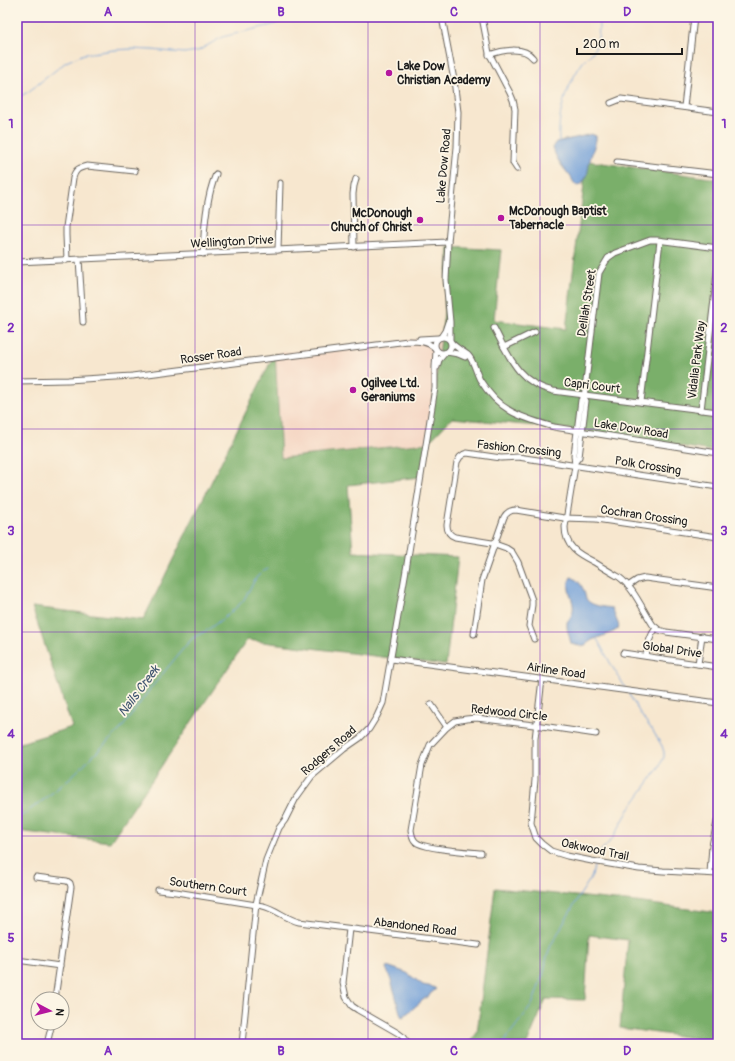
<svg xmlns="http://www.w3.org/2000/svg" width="735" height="1061" font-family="Pangolin,sans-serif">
  <rect width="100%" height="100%" fill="#fcf5e5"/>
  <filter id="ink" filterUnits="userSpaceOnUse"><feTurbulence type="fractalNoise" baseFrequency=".025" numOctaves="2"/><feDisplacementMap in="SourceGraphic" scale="8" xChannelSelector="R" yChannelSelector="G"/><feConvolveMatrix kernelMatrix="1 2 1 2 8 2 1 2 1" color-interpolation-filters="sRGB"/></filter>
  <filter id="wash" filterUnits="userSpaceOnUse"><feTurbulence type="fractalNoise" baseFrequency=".012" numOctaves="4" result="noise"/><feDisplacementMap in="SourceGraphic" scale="16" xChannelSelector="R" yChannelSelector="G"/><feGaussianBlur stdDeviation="0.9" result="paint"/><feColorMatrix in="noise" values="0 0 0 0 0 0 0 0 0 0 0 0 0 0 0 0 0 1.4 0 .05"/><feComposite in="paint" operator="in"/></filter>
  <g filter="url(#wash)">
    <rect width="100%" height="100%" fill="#f7e7cf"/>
    <!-- built -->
    <polygon fill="#f4d3c0" points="441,337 428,443 281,458 275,353"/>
    <!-- forest -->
    <g fill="#7aaf6b" stroke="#4b6644">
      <polygon points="587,161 718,179 718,452 577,430 452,418 428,443 421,477 348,485 353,552 458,557 446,665 247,640 110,842 17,831 17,744 72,727 32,607 143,620 275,353 281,458 428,443 444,314 449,247 501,250 494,320 566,329"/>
      <polygon points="495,888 636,902 718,913 718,1026 716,1041 620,1028 628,940 589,935 585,1000 546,999 527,1044 468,1044 477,1033"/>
    </g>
    <!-- water -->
    <g fill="#6f9ed8" stroke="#465d7a">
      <path d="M 591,134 L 596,136 L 596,140 L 590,160 L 587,176 L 581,185 L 577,186 C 573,183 573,180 570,176 C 569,174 567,173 566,171 C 560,164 554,155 553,146 L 556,142 L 575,138 Z"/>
      <path d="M 571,577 C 576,578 582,585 584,591 C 585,594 585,597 587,600 C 592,606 604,607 612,608 L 619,626 L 618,629 L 613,632 L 592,640 L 585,645 L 580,646 L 575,645 L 571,643 L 567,628 L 567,622 C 583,604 562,593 571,577 Z"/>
      <path d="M 387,966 L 407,973 L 423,985 L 433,987 L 436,989 L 403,1017 L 401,1016 C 396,999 393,983 386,968 Z"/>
    </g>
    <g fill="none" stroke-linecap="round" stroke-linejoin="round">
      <!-- stream -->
      <g stroke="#6f9ed8" stroke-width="1">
        <polyline points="17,98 28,92 66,62 84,54 114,50 131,49 152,50 184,53 198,51 222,37 272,25 293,17"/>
        <path d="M 559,141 C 558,124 561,105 568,89 C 572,80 577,70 583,62 C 586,59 589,56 592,53 C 599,44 600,28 598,17"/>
        <polyline points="597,639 612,666 625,687"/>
        <polyline points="17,819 46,798 71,777 122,728 150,689 187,644 194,637 206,631 229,614 243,601 256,578 262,572 268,569"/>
        <polyline points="598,854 613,838 630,808 658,769 664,757 664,752 662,746 653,731 641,715 629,694"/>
        <polyline points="713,1043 718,1041"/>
        <polyline points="503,1044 512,1031 532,1005 544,972 546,960 551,945 580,895 592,876 594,866"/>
      </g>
    </g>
  </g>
  <g filter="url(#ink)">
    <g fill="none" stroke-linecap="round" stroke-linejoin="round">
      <!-- minor casing -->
      <g stroke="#69635b" stroke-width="7">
        <g id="minor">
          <polyline points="442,17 454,80 458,112 457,147 448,242 446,280 450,322 450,340"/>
          <polyline points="482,17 489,53 510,93 513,100 515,109 513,163 517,169"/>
          <path d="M 489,55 C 502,50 524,46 533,58"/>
          <polyline points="611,103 621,99 718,112"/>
          <polyline points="684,107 694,17"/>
          <polyline points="617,162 718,174"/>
          <polyline points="354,247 353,194 354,186 356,179"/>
          <polyline points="278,250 280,183"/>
          <path d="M 203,254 C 204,229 206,197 216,174"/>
          <polyline points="79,259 83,322"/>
          <path d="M 67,260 L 66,235 L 66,227 L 73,178 C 75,170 78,168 87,166 L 135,171"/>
          <polyline points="17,262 448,242"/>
          <path d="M 494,328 C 509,356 518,383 553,391 L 718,412"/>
          <circle cx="443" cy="345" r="8"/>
          <polyline points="441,337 445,331 448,322"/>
          <polyline points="420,339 438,338"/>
          <path d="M 451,342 C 456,348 463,351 468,355 C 474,361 476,373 480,380 C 500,412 520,417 554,427 L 718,453"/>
          <polyline points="504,347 535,332"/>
          <polyline points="447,352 458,354 465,357"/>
          <polyline points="437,367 439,360 445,353"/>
          <path d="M 17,381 L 68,380 L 132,376 L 408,341 C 418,341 427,341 435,348"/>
          <polyline points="584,398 599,273 608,258 615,253 650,240 657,240 718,248"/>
          <polyline points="641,402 660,241"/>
          <polyline points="701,410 718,265"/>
          <path d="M 575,462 L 579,457 L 586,401 L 584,398 L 581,400 L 574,455 L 575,466 L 565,527 C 565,547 578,554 594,562 C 602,567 610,572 619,577 C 634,588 642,609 653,625 L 659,630 L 666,632 L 718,639"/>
          <polyline points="628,586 637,580 645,578 718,588"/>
          <path d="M 474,634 L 482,580 L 504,517 C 507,512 511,510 516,510 L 564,518 L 596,519 L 718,537"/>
          <path d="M 534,639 L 529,626 L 532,605 L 532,600 L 518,562 L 512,552 L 506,548 L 492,543 L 455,537 C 449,535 447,531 447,525 L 457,462 L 460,457 L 464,454 L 467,453 L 501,458 L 518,457 L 718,487"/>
          <polyline points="623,653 718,667"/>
          <path d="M 646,656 C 648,645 649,637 656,628"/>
          <polyline points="391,659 718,703"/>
          <polyline points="698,664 702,636"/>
          <polyline points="542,679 535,739 535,780 531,823 536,838 542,844 551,851 567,856 592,861 639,869 663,871 718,874"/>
          <polyline points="431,704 447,727"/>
          <path d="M 481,853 C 469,852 423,849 416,842 C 412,839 412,835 411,830 L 422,765 L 430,745 L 446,728 L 455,721 L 466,719 L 476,718 L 542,726 L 596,734"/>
          <polyline points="710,873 712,846 717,822"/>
          <polyline points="36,877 67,881 70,883 71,887 55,999"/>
          <path d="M 158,890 L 176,892 L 263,906 C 276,909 286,919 299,922 L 478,945"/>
          <polyline points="349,929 343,983 346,997 352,1006 358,1010 398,1033 402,1036 408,1044"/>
          <polyline points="17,960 60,966"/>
          <polyline points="47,1044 52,1023"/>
          <polyline points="242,1044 256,904 266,860 279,828 285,820 296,798 312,776 344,749 360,738 369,729 377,716 383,703 407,564 435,388 435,367 436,350"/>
        </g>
      </g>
      <!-- minor -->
      <use href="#minor" stroke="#fff" stroke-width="5"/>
    </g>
  </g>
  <!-- grid -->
  <path fill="none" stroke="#7b2cbf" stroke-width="1" stroke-opacity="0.55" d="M 195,17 L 195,1044M 368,17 L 368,1044M 540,17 L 540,1044M 17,225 L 718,225M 17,429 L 718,429M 17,632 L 718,632M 17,836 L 718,836"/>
  <!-- markers -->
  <g fill="#b5179e" stroke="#fcf5e5" stroke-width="1.5">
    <circle cx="389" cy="73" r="4"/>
    <circle cx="501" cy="218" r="4"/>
    <circle cx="420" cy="220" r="4"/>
    <circle cx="353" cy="390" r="4"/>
  </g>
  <g text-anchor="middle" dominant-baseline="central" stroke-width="3.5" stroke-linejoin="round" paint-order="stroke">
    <!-- poi labels -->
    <g font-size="12" font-weight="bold" fill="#1c1c1c" stroke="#fcf5e5" text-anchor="start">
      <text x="397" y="66">Lake Dow<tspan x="397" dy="14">Christian Academy</tspan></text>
      <text x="509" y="211">McDonough Baptist<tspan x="509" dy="14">Tabernacle</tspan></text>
      <text x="412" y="213" text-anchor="end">McDonough<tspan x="412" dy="14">Church of Christ</tspan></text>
      <text x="361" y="383">Ogilvee Ltd.<tspan x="361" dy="14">Geraniums</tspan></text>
    </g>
    <!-- street labels -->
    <g font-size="12" fill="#1c1c1c" stroke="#fcf5e5">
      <text transform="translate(444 166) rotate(-85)">Lake Dow Road</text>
      <text transform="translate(232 242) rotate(-3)">Wellington Drive</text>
      <text transform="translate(587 303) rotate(-81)">Delilah Street</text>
      <text transform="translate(211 356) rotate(-8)">Rosser Road</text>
      <text transform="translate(697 360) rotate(-83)">Vidalia Park Way</text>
      <text transform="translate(592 386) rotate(7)">Capri Court</text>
      <text transform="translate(631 429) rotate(9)">Lake Dow Road</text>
      <text transform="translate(519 449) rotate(6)">Fashion Crossing</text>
      <text transform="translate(648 466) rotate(9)">Polk Crossing</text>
      <text transform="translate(644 516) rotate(8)">Cochran Crossing</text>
      <text transform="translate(672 650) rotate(8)">Global Drive</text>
      <text transform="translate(556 671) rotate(8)">Airline Road</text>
      <text transform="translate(509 713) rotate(6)">Redwood Circle</text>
      <text transform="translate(329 751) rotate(-41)">Rodgers Road</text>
      <text transform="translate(595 850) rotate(12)">Oakwood Trail</text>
      <text transform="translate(208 887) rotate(8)">Southern Court</text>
      <text transform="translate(415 927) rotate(7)">Abandoned Road</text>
    </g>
    <!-- water labels -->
    <g font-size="13" font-style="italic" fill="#415671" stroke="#fcf5e5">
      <text transform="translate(139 691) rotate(-53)">Nails Creek</text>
    </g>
  </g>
  <!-- margin -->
  <rect width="735" height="1061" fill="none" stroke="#fcf5e5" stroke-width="44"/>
  <!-- north arrow -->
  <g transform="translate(50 1011) rotate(97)"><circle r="19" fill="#fcf5e5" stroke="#a29e95"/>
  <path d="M0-3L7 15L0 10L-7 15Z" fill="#b5179e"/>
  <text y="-6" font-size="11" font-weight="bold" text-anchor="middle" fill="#1c1c1c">N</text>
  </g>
  <!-- scale -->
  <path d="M577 48v6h105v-6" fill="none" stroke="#1c1c1c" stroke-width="2"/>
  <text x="583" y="48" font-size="12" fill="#1c1c1c" stroke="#fcf5e5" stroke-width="3" paint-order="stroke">200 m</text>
  <rect x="22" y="22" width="691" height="1017" fill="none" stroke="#7b2cbf" stroke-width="1.5"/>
  <g font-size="13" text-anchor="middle" font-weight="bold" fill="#7b2cbf">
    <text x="108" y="16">A</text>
    <text x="281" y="16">B</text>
    <text x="454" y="16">C</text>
    <text x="627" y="16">D</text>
    <text x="11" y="128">1</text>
    <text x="724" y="128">1</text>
    <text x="11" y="332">2</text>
    <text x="724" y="332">2</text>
    <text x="11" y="535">3</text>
    <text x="724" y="535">3</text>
    <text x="11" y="738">4</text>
    <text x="724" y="738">4</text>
    <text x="11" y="942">5</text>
    <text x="724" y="942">5</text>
    <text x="108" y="1055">A</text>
    <text x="281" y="1055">B</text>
    <text x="454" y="1055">C</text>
    <text x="627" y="1055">D</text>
  </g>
</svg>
